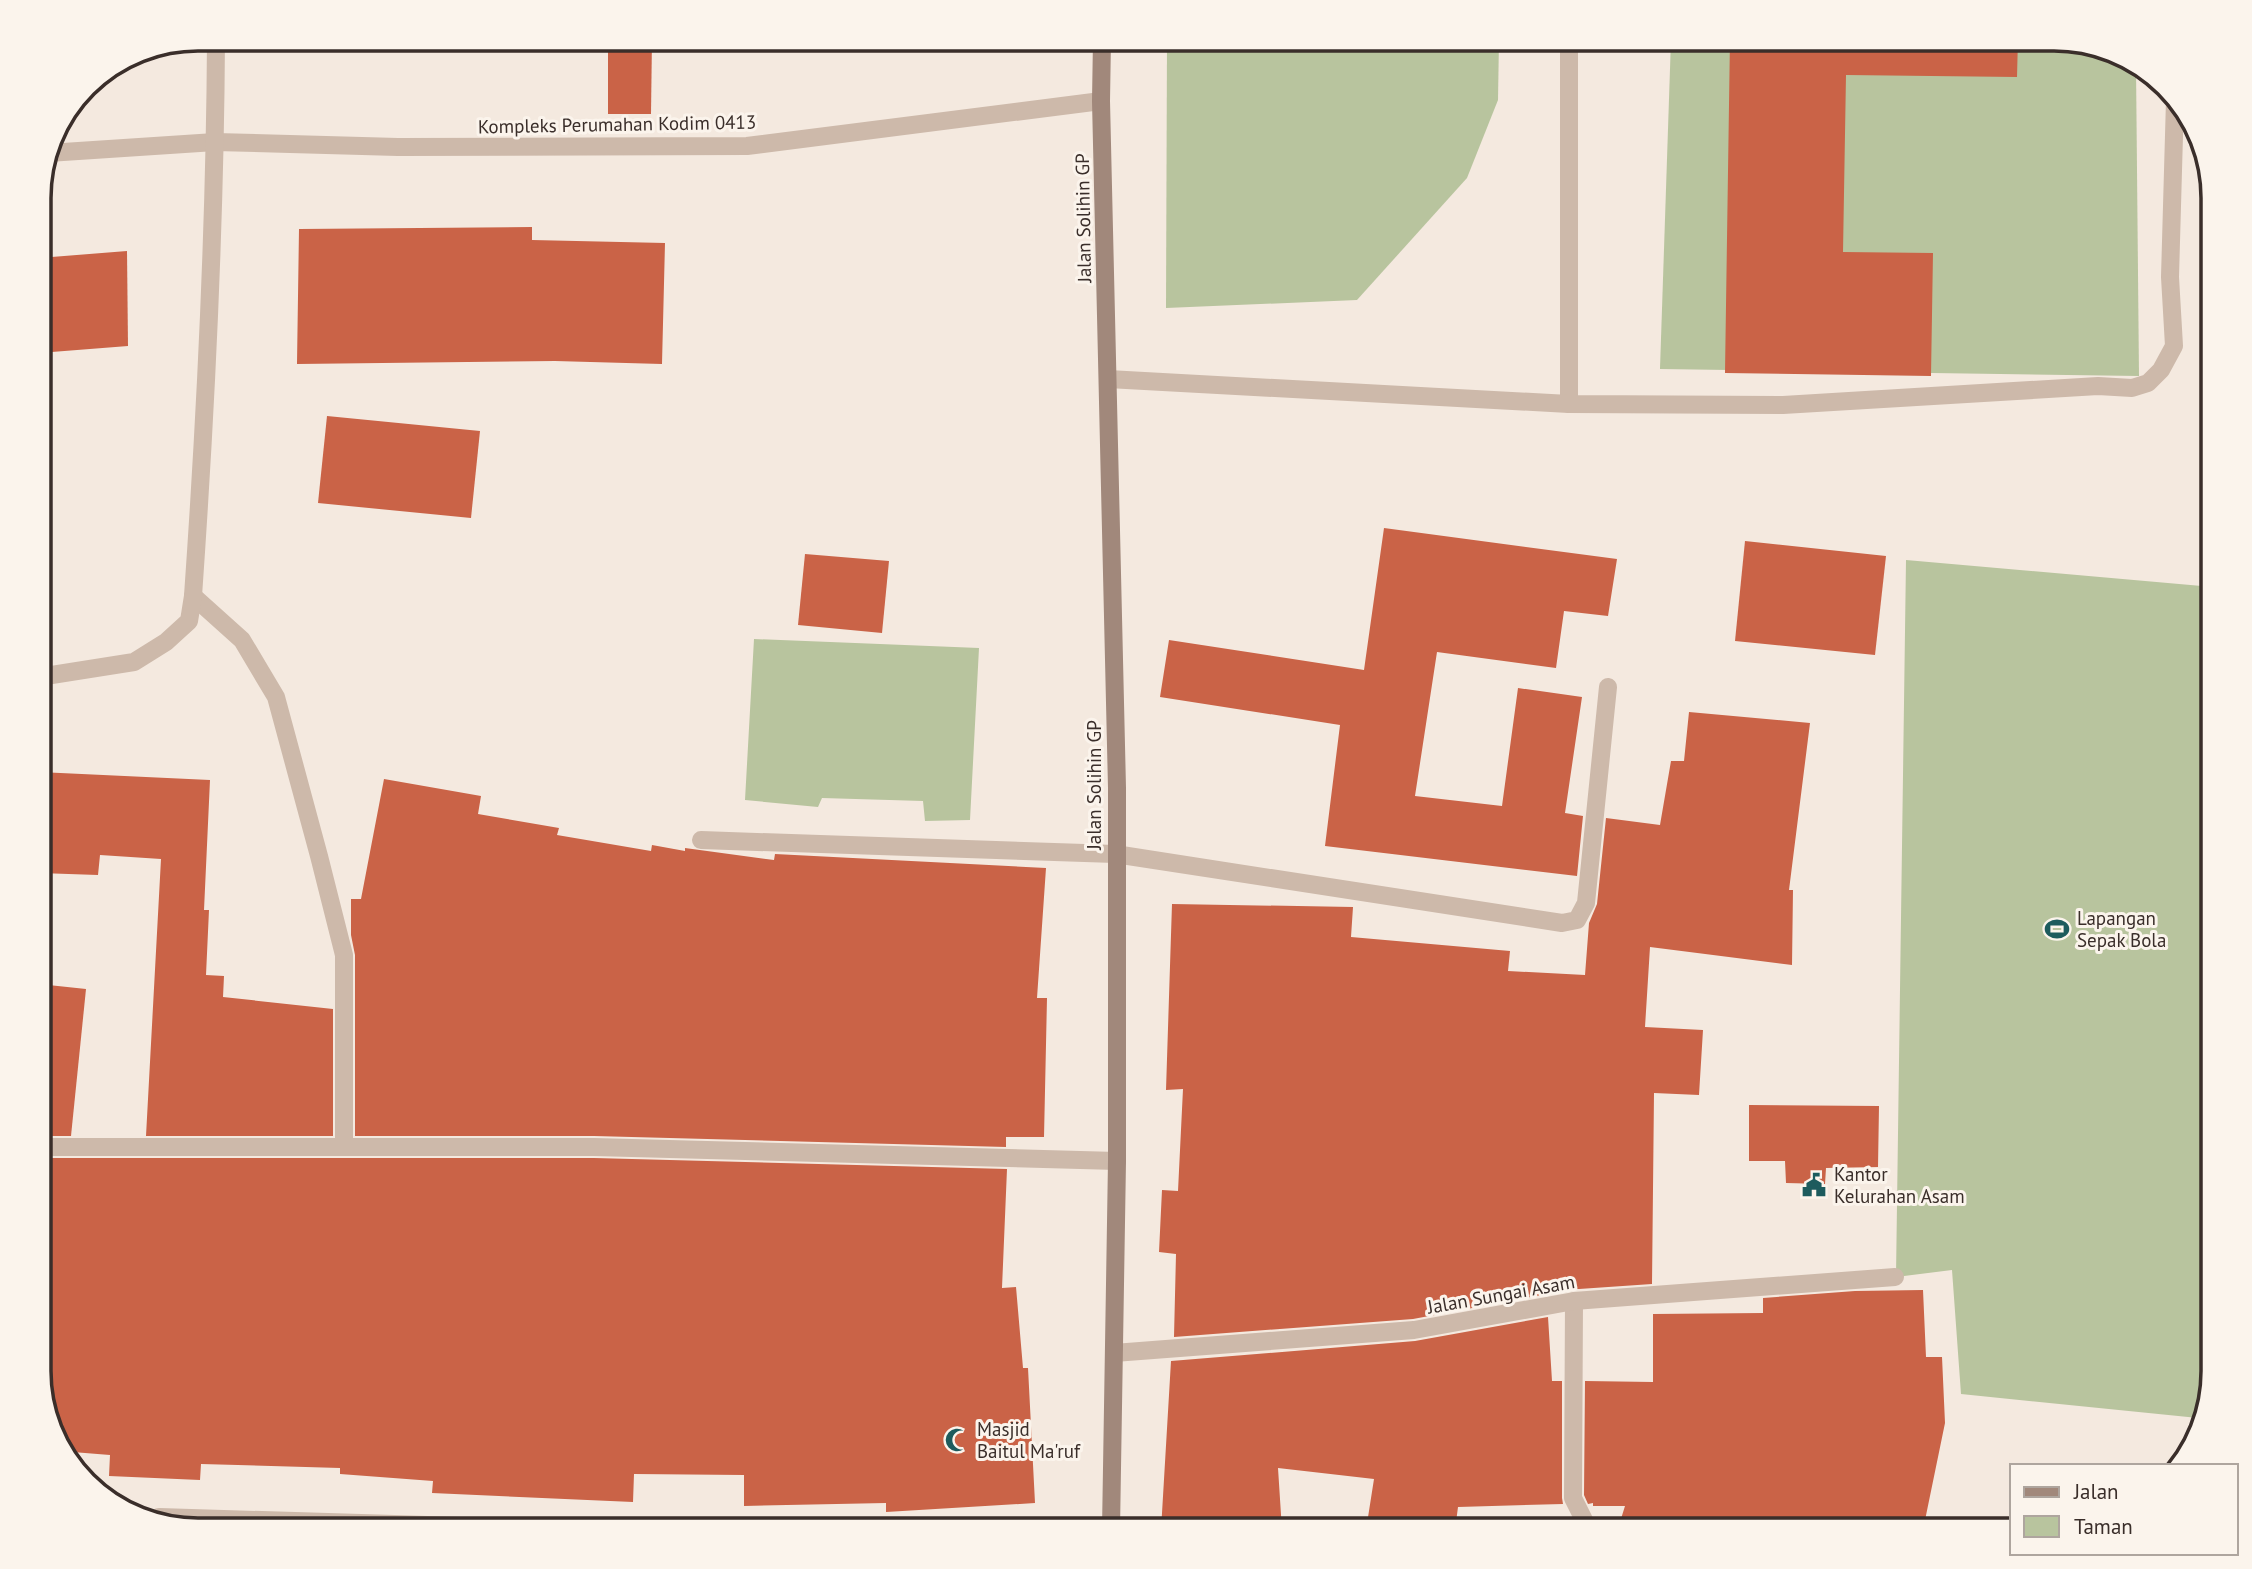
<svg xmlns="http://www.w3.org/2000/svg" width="2252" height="1569" font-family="'PT Sans',sans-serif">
  <rect width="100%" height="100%" fill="#f4e9df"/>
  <!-- green -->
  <g fill="#b8c49e">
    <polygon points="1167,39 1499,39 1498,100 1467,178 1357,300 1166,308"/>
    <polygon points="1671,39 2055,39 2136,66 2139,376 1660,369"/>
    <polygon points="1906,560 2213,587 2213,1372 2198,1418 1961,1394 1952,1270 1896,1277"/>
    <polygon points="754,639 979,648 970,820 925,821 923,801 822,798 818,807 745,800"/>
  </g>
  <!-- building -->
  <g fill="#ca6347">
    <polygon points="608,38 652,38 651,114 608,114"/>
    <polygon points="1730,38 2018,38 2017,77 1846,75 1843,252 1933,253 1931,376 1725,373"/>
    <polygon points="532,227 532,240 665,243 662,364 555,361 297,364 299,229"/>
    <polygon points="127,251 128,346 39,353 39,258"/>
    <polygon points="327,416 480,431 471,518 318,503"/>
    <polygon points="1384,528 1617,559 1608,616 1564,611 1556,668 1437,652 1415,796 1502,806 1518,688 1582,697 1565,813 1583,816 1577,876 1325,846 1340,725 1160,697 1169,640 1364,670"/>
    <polygon points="1745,541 1886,556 1875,655 1735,641"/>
    <polygon points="805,554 889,561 882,633 798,625"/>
    <polygon points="1689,712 1810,723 1789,890 1793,890 1792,965 1650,947 1645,1027 1703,1030 1699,1095 1654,1093 1652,1284 1579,1289 1546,1289 1547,1294 1413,1319 1174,1337 1176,1254 1159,1252 1162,1190 1178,1191 1183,1089 1166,1090 1172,904 1353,907 1351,937 1510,951 1508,971 1585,975 1589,923 1597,904 1606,818 1660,825 1671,761 1684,761"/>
    <polygon points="39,772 210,780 204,910 209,910 206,975 224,976 223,997 333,1009 333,1136 146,1136 161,859 100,855 98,875 39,873"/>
    <polygon points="384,779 481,796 478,814 559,828 557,835 651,851 652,845 685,851 685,848 774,860 775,854 1046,868 1037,998 1047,998 1044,1137 1006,1137 1006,1147 594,1136 355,1136 355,955 351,935 351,899 361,899"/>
    <polygon points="39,984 86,989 71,1136 39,1136"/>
    <polygon points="1749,1105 1879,1106 1878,1167 1826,1168 1825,1184 1786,1183 1785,1161 1749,1161"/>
    <polygon points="39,1158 594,1158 1007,1169 1002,1288 1016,1287 1023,1368 1028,1368 1035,1503 886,1512 886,1503 744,1506 744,1475 634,1474 633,1502 432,1493 433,1481 340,1474 340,1468 201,1464 200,1480 109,1476 110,1455 60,1451 39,1382"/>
    <polygon points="1923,1290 1926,1357 1942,1357 1945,1423 1923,1530 1647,1530 1620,1522 1625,1506 1593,1506 1593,1503 1588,1504 1584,1495 1585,1381 1653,1382 1653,1314 1763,1313 1763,1298 1855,1291"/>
    <polygon points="1548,1317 1552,1381 1562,1381 1562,1498 1563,1504 1458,1507 1455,1530 1366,1530 1374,1479 1278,1468 1282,1530 1161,1530 1171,1361 1415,1341"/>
  </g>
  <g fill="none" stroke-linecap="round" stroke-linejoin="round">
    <!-- lane -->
    <g stroke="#cdb9aa" stroke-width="18">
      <polyline points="1569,39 1569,404"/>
      <polyline points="1108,379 1569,404 1783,405 2098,386 2132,388 2148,383 2161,370 2174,346 2170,277 2175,100"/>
    </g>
    <!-- street -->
    <g stroke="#cdb9aa" stroke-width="18">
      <polyline points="48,153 215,142 398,147 747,146 1101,101"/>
      <polyline points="193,596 242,640 276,697 319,856 344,955 344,1146"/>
      <path d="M 39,677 L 134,662 L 166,642 L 189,621 L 193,596 C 206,410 215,225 216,39"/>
      <polyline points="701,840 1115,854 1562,923 1577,920 1586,903 1608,687"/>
      <polyline points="39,1147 594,1147 1117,1161"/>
      <polyline points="1574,1301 1573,1498 1589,1530"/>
      <polyline points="1114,1353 1414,1330 1574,1301 1895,1277"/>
      <polyline points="159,1517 594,1530"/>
    </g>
    <!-- secondary -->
    <polyline stroke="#a1887b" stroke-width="18" points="1102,39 1101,101 1117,788 1117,1161 1111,1530"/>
  </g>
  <!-- icons -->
  <defs>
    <g id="stadium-bare" transform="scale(1.89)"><path d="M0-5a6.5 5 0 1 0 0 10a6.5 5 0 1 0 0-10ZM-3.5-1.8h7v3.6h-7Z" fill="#1d5b5d" stroke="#fbf4ec" stroke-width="2.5" paint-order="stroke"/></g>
    <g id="civic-bare" transform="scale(1.89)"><path d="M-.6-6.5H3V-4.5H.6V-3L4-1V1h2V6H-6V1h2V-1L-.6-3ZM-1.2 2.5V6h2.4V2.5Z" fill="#1d5b5d" stroke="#fbf4ec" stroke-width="2.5" paint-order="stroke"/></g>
    <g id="mosque-bare" transform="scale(1.89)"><path d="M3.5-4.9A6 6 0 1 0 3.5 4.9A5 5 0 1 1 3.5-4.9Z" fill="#1d5b5d" stroke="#fbf4ec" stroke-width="2.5" paint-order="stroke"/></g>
  </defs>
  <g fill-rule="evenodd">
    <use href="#stadium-bare" x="2057" y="929"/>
    <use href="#civic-bare" x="1814" y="1185"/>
    <use href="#mosque-bare" x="957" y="1440"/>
  </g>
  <g text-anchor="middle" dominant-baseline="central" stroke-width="6" stroke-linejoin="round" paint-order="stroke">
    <!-- street labels -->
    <g font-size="19" fill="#3a2e2a" stroke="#fbf4ec">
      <text transform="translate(617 124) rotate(-1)">Kompleks Perumahan Kodim 0413</text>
      <text transform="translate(1083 218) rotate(-91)">Jalan Solihin GP</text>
      <text transform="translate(1094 785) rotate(-90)">Jalan Solihin GP</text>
      <text transform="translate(1501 1294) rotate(-10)">Jalan Sungai Asam</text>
    </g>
    <!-- poi labels -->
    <g font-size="19" fill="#3a2e2a" stroke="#fbf4ec" text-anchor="start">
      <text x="2077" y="918">Lapangan<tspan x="2077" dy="22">Sepak Bola</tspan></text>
      <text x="1834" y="1174">Kantor<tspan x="1834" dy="22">Kelurahan Asam</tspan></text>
      <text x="977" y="1429">Masjid<tspan x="977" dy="22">Baitul Ma'ruf</tspan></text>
    </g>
  </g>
  <!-- crop -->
  <path d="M0 0H2252V1569H0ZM198 51H2054A147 147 0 0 1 2201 198V1371A147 147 0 0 1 2054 1518H198A147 147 0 0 1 51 1371V198A147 147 0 0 1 198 51Z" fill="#fbf4ec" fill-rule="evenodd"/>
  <path fill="none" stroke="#3a2e2a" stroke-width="3.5" d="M198 51H2054A147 147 0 0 1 2201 198V1371A147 147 0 0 1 2054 1518H198A147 147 0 0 1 51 1371V198A147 147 0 0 1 198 51Z"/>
  <!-- legend -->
  <rect x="2010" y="1464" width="228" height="91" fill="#fbf4ec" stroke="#aea59e" stroke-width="2"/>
  <rect x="2024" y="1487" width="35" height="10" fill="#a1887b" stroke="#aea59e" stroke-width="2"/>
  <text x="2074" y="1499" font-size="21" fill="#3a2e2a">Jalan</text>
  <rect x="2024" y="1516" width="35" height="21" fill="#b8c49e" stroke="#aea59e" stroke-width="2"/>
  <text x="2074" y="1534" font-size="21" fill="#3a2e2a">Taman</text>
</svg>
